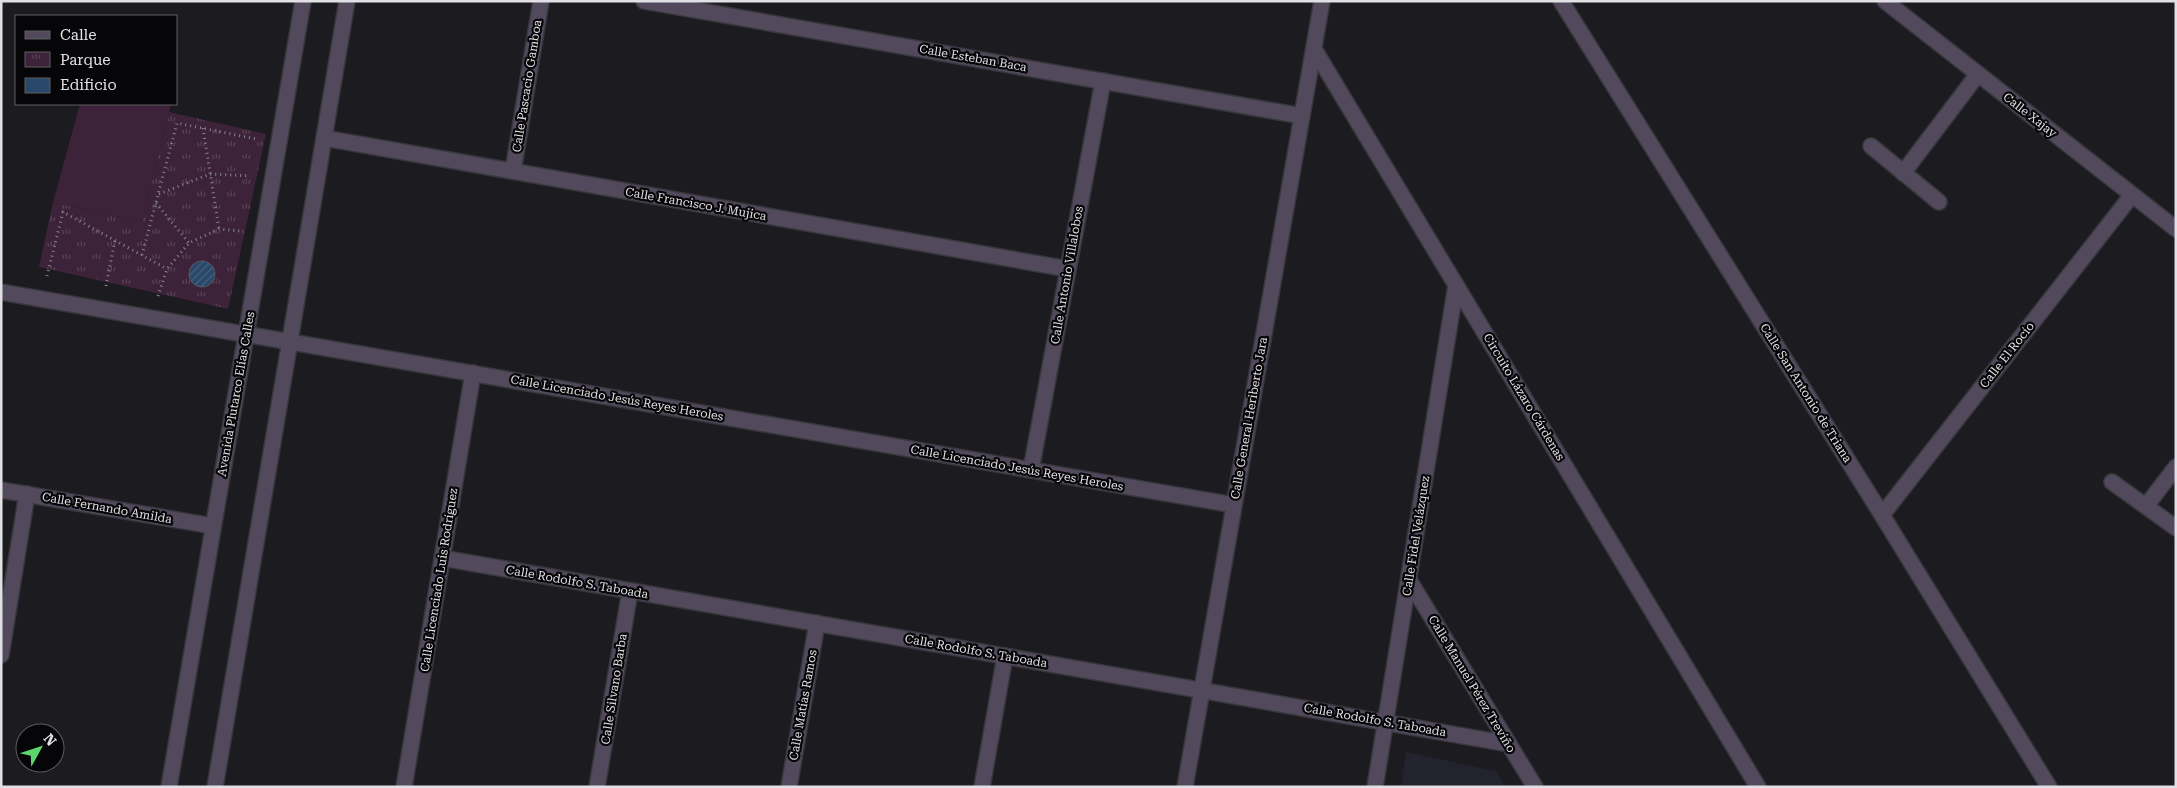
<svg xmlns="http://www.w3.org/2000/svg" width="2177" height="788" font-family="'Roboto Serif',serif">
  <defs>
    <pattern id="park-tufts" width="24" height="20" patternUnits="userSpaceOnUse" patternTransform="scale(1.25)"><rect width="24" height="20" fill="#3d2339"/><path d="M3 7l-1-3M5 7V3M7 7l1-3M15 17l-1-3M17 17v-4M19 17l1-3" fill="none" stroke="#594356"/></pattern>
    <pattern id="building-hatch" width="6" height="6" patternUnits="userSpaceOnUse" patternTransform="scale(1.25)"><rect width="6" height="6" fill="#284769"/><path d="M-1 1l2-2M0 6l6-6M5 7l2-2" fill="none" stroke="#47617e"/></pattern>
  </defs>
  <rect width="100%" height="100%" fill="#1b1b20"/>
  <!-- built -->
  <polygon fill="#22232d" points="1406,752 1496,771 1505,787 1401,787"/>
  <!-- park -->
  <polygon fill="url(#park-tufts)" points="169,112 266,134 228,309 39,267 53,202 142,222"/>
  <!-- pitch -->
  <polygon fill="#3d2339" points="80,104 171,104 142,222 53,202"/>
  <!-- building -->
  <circle fill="url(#building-hatch)" stroke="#575b60" cx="202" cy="274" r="13"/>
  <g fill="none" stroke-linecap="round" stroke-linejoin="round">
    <!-- minor casing -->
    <g stroke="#37373c" stroke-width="18">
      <g id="minor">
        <polyline points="644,1 1302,116"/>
        <polyline points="1561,1 1882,515 2049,787"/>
        <polyline points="1885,1 2176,229"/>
        <polyline points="324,138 1068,269"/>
        <polyline points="1871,146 1939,202"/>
        <polyline points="513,171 541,1"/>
        <polyline points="1903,173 1978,74"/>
        <polyline points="1,292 1234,505"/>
        <polyline points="1031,470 1103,81"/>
        <polyline points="2112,482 2176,528"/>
        <polyline points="1,490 213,526"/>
        <polyline points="2146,506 2176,467"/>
        <polyline points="1882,515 2132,195"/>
        <polyline points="442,558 1509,744"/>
        <polyline points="1409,580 1535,787"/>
        <polyline points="1,655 27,494"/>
        <polyline points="404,787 473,373"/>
        <polyline points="597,787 630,591"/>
        <polyline points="789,787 817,623"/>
        <polyline points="982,787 1005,656"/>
        <polyline points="1375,787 1456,285"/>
      </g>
    </g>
    <!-- tertiary casing -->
    <g stroke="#37373c" stroke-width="18">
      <g id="tertiary">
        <polyline points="1314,49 1758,787"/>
        <polyline points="169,787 303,1"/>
        <polyline points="215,787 347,1"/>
        <polyline points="1185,787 1322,1"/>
      </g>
    </g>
    <!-- path -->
    <g stroke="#86868b" stroke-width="3" stroke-dasharray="1 4" stroke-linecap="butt">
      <polyline points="203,128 219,229"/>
      <polyline points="159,194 210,174 249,176"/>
      <polyline points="156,203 189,243"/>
      <polyline points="142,255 177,123 256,139"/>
      <polyline points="47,276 63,212 167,269"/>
      <polyline points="106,286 115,240"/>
      <polyline points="158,296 167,269 189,243 219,229 240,231"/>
    </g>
    <!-- minor -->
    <use href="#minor" stroke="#524a5c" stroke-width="15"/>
    <!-- tertiary -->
    <use href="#tertiary" stroke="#524a5c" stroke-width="15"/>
  </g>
  <g text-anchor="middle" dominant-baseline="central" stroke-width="4.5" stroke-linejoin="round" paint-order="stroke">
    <!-- street labels -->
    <g font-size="12" fill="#e1e1e5" stroke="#060608">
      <text transform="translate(973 58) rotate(10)">Calle Esteban Baca</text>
      <text transform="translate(527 86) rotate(-81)">Calle Pascacio Gamboa</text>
      <text transform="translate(2030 115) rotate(38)">Calle Xajay</text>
      <text transform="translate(696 204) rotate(10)">Calle Francisco J. Mujica</text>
      <text transform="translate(1067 275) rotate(-80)">Calle Antonio Villalobos</text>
      <text transform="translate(2007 355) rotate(-52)">Calle El Rocío</text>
      <text transform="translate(1806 393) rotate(58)">Calle San Antonio de Triana</text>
      <text transform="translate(236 394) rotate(-80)">Avenida Plutarco Elías Calles</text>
      <text transform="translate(1524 397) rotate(59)">Circuito Lázaro Cárdenas</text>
      <text transform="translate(617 398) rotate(10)">Calle Licenciado Jesús Reyes Heroles</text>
      <text transform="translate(1249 418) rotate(-80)">Calle General Heriberto Jara</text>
      <text transform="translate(1017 468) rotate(10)">Calle Licenciado Jesús Reyes Heroles</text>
      <text transform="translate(107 508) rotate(10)">Calle Fernando Amilda</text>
      <text transform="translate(1416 536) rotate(-81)">Calle Fidel Velázquez</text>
      <text transform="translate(439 580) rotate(-81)">Calle Licenciado Luis Rodríguez</text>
      <text transform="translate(577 582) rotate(10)">Calle Rodolfo S. Taboada</text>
      <text transform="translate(976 651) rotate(10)">Calle Rodolfo S. Taboada</text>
      <text transform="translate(1472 684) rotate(59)">Calle Manuel Pérez Treviño</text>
      <text transform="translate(614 689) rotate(-81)">Calle Silvano Barba</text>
      <text transform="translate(803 705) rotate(-80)">Calle Matías Ramos</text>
      <text transform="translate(1375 720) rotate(10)">Calle Rodolfo S. Taboada</text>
    </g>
  </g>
  <!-- border -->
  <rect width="2177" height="788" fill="none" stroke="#e1e1e5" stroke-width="5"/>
  <!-- legend -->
  <rect x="15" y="15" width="162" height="90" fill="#060608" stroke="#5e5e60"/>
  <rect x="25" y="31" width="25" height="8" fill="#524a5c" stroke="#5e5e60"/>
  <text x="60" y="40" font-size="15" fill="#e1e1e5">Calle</text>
  <rect x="25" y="52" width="25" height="15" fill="url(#park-tufts)" stroke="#5e5e60"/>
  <text x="60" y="65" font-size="15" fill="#e1e1e5">Parque</text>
  <rect x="25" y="78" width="25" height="15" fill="#284769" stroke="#5e5e60"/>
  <text x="60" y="90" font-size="15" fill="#e1e1e5">Edificio</text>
  <!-- north arrow -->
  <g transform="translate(40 748) rotate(50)"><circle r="24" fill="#060608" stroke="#5e5e60"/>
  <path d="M0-4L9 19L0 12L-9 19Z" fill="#5dd56d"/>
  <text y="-8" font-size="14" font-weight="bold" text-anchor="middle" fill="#e1e1e5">N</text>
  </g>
</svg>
